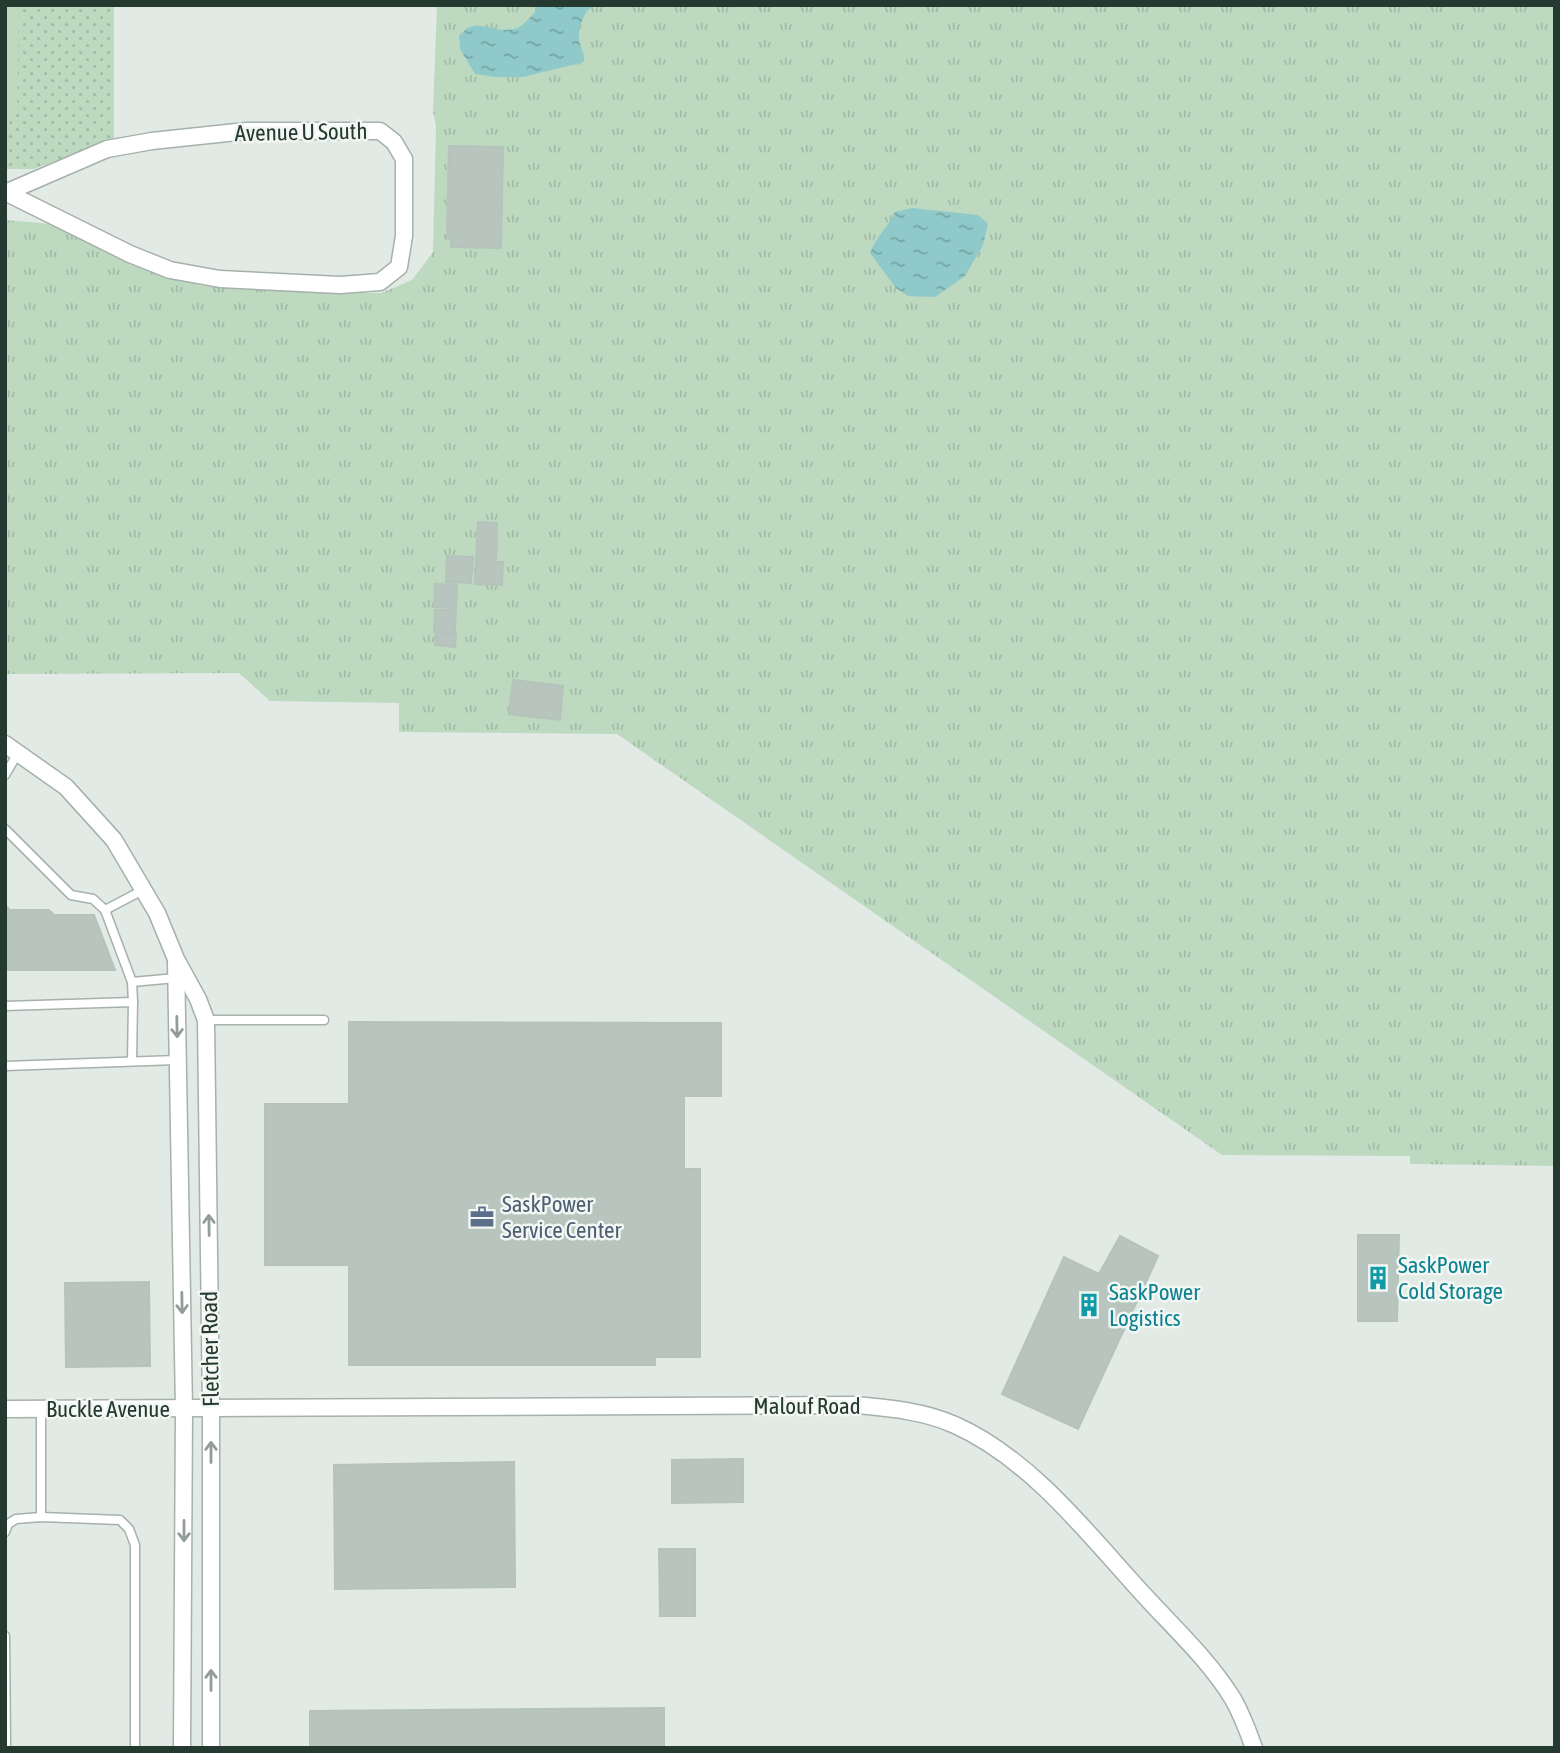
<svg xmlns="http://www.w3.org/2000/svg" width="1560" height="1753" font-family="'Asap Condensed',sans-serif">
  <defs>
    <pattern id="grass-tufts" width="24" height="20" patternUnits="userSpaceOnUse" patternTransform="scale(1.75)"><rect width="24" height="20" fill="#bdd9c0"/><path d="M3 7l-1-3M5 7V3M7 7l1-3M15 17l-1-3M17 17v-4M19 17l1-3" fill="none" stroke="#a2bba5"/></pattern>
    <pattern id="park-dots" width="8" height="8" patternUnits="userSpaceOnUse" patternTransform="scale(1.75)"><rect width="8" height="8" fill="#bdd9c0"/><path d="M2 2h.1M6 6h.1" fill="none" stroke="#a2bba5" stroke-width="1.8" stroke-linecap="round"/></pattern>
    <pattern id="water-ripples" width="26" height="14" patternUnits="userSpaceOnUse" patternTransform="scale(1.75)"><rect width="26" height="14" fill="#8fc9ca"/><path d="M2 4q2-2 4 0t4 0M15 11q2-2 4 0t4 0" fill="none" stroke="#75a4a4"/></pattern>
  </defs>
  <rect width="100%" height="100%" fill="#e2eae5"/>
  <!-- grass -->
  <polygon fill="url(#grass-tufts)" points="437,5 1555,5 1555,1166 1410,1164 1410,1156 1222,1155 617,734 399,732 399,703 270,701 239,673 5,674 5,220 53,224 125,262 202,286 323,293 381,293 412,280 433,252 436,126 433,112"/>
  <!-- park -->
  <polygon fill="url(#park-dots)" points="5,5 114,5 114,139 34,169 5,169"/>
  <!-- pitch -->
  <polygon fill="#bdd9c0" points="5,5 19,5 17,111 5,129"/>
  <!-- water -->
  <g fill="url(#water-ripples)">
    <path d="M 535,5 L 593,5 C 584,13 578,26 579,39 C 580,48 585,52 584,62 L 523,77 L 495,77 L 475,74 L 460,49 L 459,36 C 460,35 467,28 468,28 C 483,20 501,36 519,27 C 525,24 530,17 535,12 Z"/>
    <path d="M 912,208 L 978,215 L 988,224 L 983,245 L 965,276 L 935,297 L 908,296 L 896,288 L 870,253 C 876,237 888,227 895,212 Z"/>
  </g>
  <!-- building -->
  <g fill="#b7c5be" stroke="#b5c3bb" stroke-width="2">
    <polygon points="449,146 503,147 501,248 451,247 451,238 447,238"/>
    <polygon points="478,522 497,523 496,562 503,562 502,585 475,584"/>
    <polygon points="447,556 473,557 471,583 446,582"/>
    <polygon points="435,584 457,585 456,608 434,607"/>
    <polygon points="435,610 456,610 455,632 434,632"/>
    <polygon points="436,633 456,634 455,647 435,645"/>
    <polygon points="513,680 563,686 560,720 509,714"/>
    <polygon points="5,905 10,910 49,910 54,915 94,915 115,970 5,970"/>
    <polygon points="349,1022 721,1023 721,1096 684,1096 684,1169 700,1169 700,1357 655,1357 655,1365 349,1365 349,1265 265,1265 265,1104 349,1104"/>
    <polygon points="1358,1235 1399,1235 1397,1321 1358,1321"/>
    <polygon points="1120,1236 1158,1256 1078,1429 1002,1394 1064,1257 1099,1274"/>
    <polygon points="149,1282 150,1366 66,1367 65,1283"/>
    <polygon points="743,1459 743,1502 672,1503 672,1460"/>
    <polygon points="514,1462 515,1587 335,1589 334,1465"/>
    <polygon points="659,1549 695,1549 695,1616 660,1616"/>
    <polygon points="664,1708 664,1748 310,1748 310,1711"/>
  </g>
  <g fill="none" stroke-linecap="round" stroke-linejoin="round">
    <!-- service casing -->
    <g stroke="#a5b1ab" stroke-width="11">
      <g id="service">
        <polyline points="5,775 18,753"/>
        <polyline points="5,829 71,895 93,899 105,910 132,982 133,1002 5,1006"/>
        <polyline points="105,910 143,890"/>
        <polyline points="132,982 176,978"/>
        <polyline points="206,1020 324,1020"/>
        <polyline points="132,1061 133,1002"/>
        <polyline points="5,1066 177,1060"/>
        <polyline points="41,1517 41,1409"/>
        <polyline points="5,1532 8,1524 16,1519 41,1517 120,1520 129,1529 135,1545 135,1748"/>
        <polyline points="5,1636 6,1748"/>
      </g>
    </g>
    <!-- minor casing -->
    <g stroke="#a5b1ab" stroke-width="19">
      <g id="minor">
        <polyline points="5,193 107,149 152,141 246,131 380,131 394,142 404,159 404,236 399,267 380,282 340,285 220,279 170,270 130,254 7,193"/>
        <polyline points="5,744 66,787 114,840 157,913 176,959 198,999 206,1020 211,1410 211,1748"/>
        <polyline points="176,961 184,1409 182,1748"/>
        <path d="M 5,1409 L 856,1405 C 889,1408 924,1411 955,1425 C 1031,1459 1088,1534 1143,1594 C 1174,1628 1209,1660 1233,1699 C 1242,1715 1248,1731 1254,1748"/>
      </g>
    </g>
    <!-- service -->
    <use href="#service" stroke="#fff" stroke-width="8"/>
    <!-- minor -->
    <use href="#minor" stroke="#fff" stroke-width="16"/>
  </g>
  <!-- one-way arrows -->
  <defs><path id="oneway-shaft" d="M-6 0H5M1.5-3L5.5 0L1.5 3" fill="none" stroke-width="1.6" stroke-linecap="round" stroke-linejoin="round" transform="scale(1.75)"/></defs>
  <g stroke="#929c98">
    <use href="#oneway-shaft" transform="translate(177 1027) rotate(89)"/>
    <use href="#oneway-shaft" transform="translate(209 1225) rotate(-91)"/>
    <use href="#oneway-shaft" transform="translate(182 1303) rotate(89)"/>
    <use href="#oneway-shaft" transform="translate(211 1452) rotate(-90)"/>
    <use href="#oneway-shaft" transform="translate(184 1531) rotate(90)"/>
    <use href="#oneway-shaft" transform="translate(211 1680) rotate(-90)"/>
  </g>
  <!-- icons -->
  <defs>
    <g id="office-bare" transform="scale(1.89)"><path d="M-6-3h4V-5.5h4V-3h4V5H-6ZM-1-4.5V-3h2v-1.5ZM-6 0V1H6V0Z" fill="#5c6f8a" stroke="#f2f7f4" stroke-width="2.5" paint-order="stroke"/></g>
    <g id="building-bare" transform="scale(1.89)"><path d="M-4-6H4V6H1V3H-1V6H-4ZM-2.5-4.3h1.7v1.8h-1.7ZM.8-4.3h1.7v1.8H.8ZM-2.5-1h1.7V.8h-1.7ZM.8-1h1.7V.8H.8Z" fill="#0f9aa8" stroke="#f2f7f4" stroke-width="2.5" paint-order="stroke"/></g>
  </defs>
  <g fill-rule="evenodd">
    <use href="#office-bare" x="482" y="1217"/>
    <use href="#building-bare" x="1378" y="1278"/>
    <use href="#building-bare" x="1089" y="1305"/>
  </g>
  <g text-anchor="middle" dominant-baseline="central" stroke-width="5" stroke-linejoin="round" paint-order="stroke">
    <!-- street labels -->
    <g font-size="23" fill="#243930" stroke="#f2f7f4">
      <text transform="translate(301 132) rotate(-1)">Avenue U South</text>
      <text transform="translate(210 1349) rotate(-91)">Fletcher Road</text>
      <text x="807" y="1406">Malouf Road</text>
      <text x="108" y="1409">Buckle Avenue</text>
    </g>
    <!-- service labels -->
    <g font-size="23" fill="#4e5e75" stroke="#f2f7f4" text-anchor="start">
      <text x="502" y="1204">SaskPower<tspan x="502" dy="26">Service Center</tspan></text>
    </g>
    <!-- culture labels -->
    <g font-size="23" fill="#0d838f" stroke="#f2f7f4" text-anchor="start">
      <text x="1398" y="1265">SaskPower<tspan x="1398" dy="26">Cold Storage</tspan></text>
      <text x="1109" y="1292">SaskPower<tspan x="1109" dy="26">Logistics</tspan></text>
    </g>
  </g>
  <!-- border -->
  <rect width="1560" height="1753" fill="none" stroke="#243930" stroke-width="14"/>
</svg>
